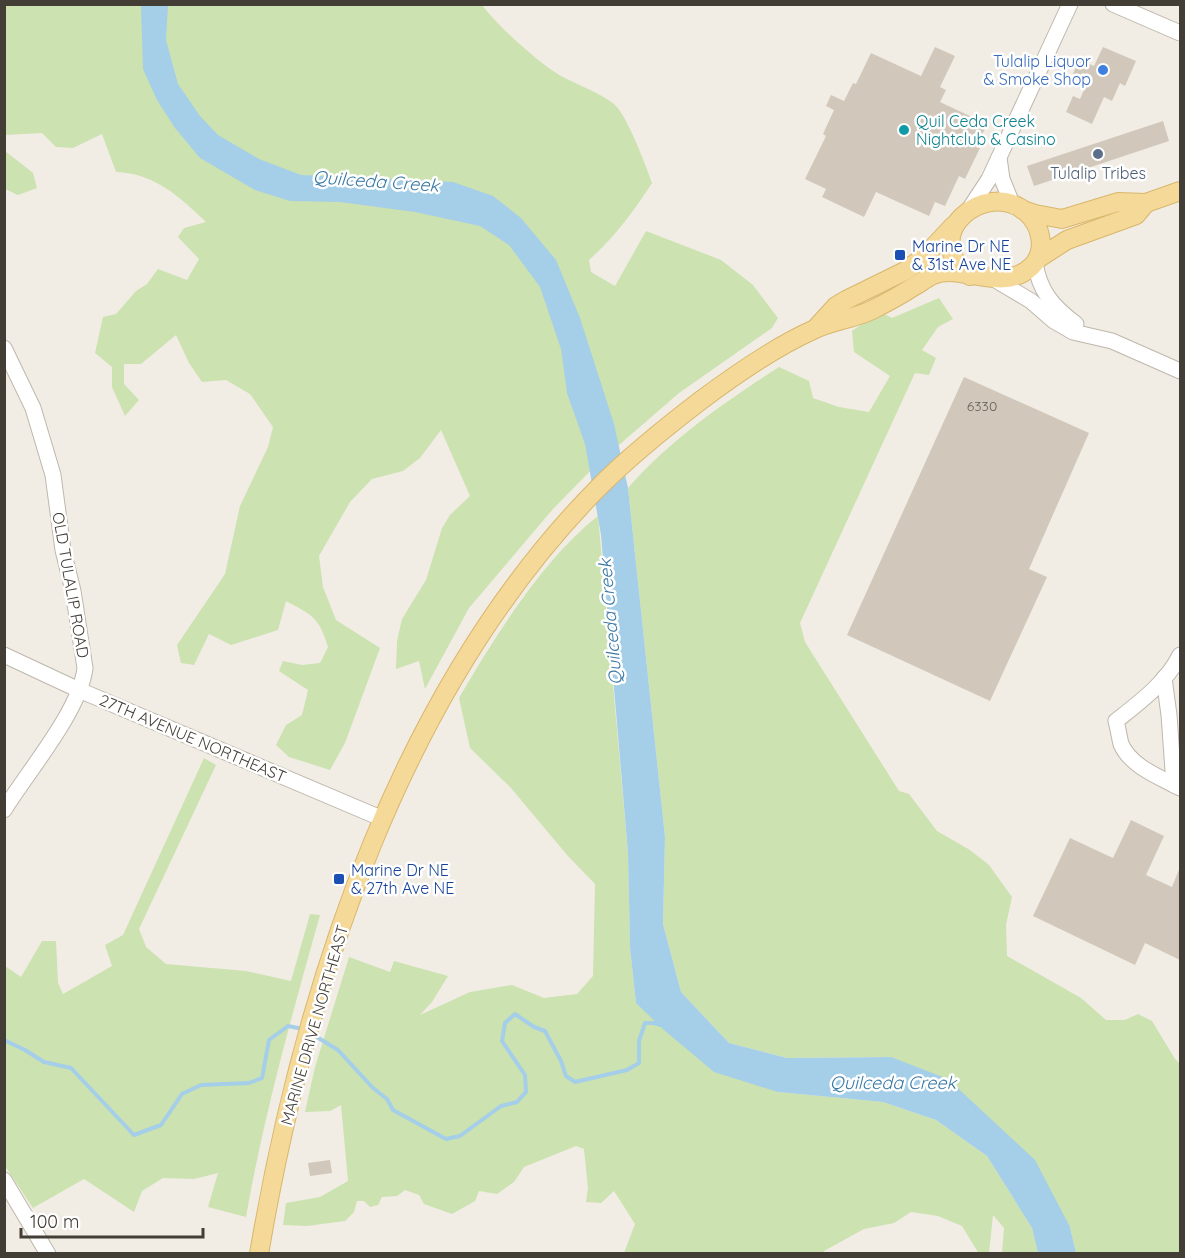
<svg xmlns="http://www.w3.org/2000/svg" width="1185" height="1258" font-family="Quicksand,sans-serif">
  <rect width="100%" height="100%" fill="#f1ede5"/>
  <!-- green -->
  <g fill="#cce2b0">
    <path d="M 5,5 L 482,5 C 499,27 537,62 561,76 C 576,84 602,94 614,104 C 627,115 646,166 652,183 C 632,214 616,235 589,260 L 591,272 L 615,286 L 646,231 L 721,260 L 753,285 L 778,318 L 772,328 L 679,393 L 597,464 L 553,509 L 469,608 L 425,689 L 419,661 L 396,669 L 397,641 L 402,619 L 426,580 L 442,528 L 450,515 L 470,496 L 441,430 L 420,458 L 403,471 L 372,479 L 350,502 L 319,556 L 323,587 L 336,620 L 380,648 L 345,743 L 330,770 L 289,757 L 276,745 L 286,725 L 302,715 L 308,690 L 279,671 L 283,661 L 302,665 L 320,663 L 328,647 C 319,617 312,615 286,601 L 278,630 L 231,645 L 209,634 L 194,665 L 181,663 L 177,645 L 225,574 L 240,506 L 268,447 L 273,427 L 250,394 L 226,380 L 202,382 L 189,363 L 176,335 L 141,364 L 124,364 L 124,384 L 139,400 L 125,416 L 112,387 L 112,367 L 95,353 L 103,317 L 116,314 L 136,291 L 147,284 L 158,269 L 187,280 L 199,259 L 178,237 L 184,228 L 206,222 C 180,197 154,173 116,172 L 102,134 L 73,148 L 56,147 L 42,133 L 5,135 Z"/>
    <polygon points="5,151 33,173 37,188 18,195 5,189"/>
    <path d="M 939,298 L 953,319 L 938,327 L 922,350 L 936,358 L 929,375 L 915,373 L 800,623 L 805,642 L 899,791 L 909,794 L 937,831 L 970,850 L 989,865 L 1012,897 L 1006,925 L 1007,956 L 1081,998 L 1106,1020 L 1125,1020 L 1138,1014 L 1152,1021 L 1175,1059 L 1180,1064 L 1180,1253 L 1076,1253 L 1070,1227 L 891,1057 L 787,1058 L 729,1043 L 681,992 L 663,924 L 665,837 L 628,488 C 671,439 725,402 779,367 L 809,381 L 813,398 L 839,407 L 869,412 L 890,376 L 854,352 L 852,331 L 879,311 L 892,318 Z"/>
    <path d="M 598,516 L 628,853 L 630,948 L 636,1003 L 778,1092 L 883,1102 L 936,1120 L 987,1156 L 1032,1228 L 1038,1253 L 1002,1253 L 1004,1228 L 993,1215 L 989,1253 L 979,1254 L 962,1226 L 938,1216 L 911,1212 L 894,1223 L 864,1229 L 824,1251 L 824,1253 L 624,1253 L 635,1224 L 614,1191 L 601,1203 L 586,1202 L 588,1188 L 584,1149 L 576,1146 L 524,1167 L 514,1182 L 497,1194 L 479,1191 L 475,1201 L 452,1214 L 424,1204 L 419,1195 L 405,1190 L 397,1196 L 382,1197 L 378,1205 L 370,1207 L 364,1201 L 357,1201 L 354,1212 L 345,1221 L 307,1226 L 283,1225 L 286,1203 L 320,1197 L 348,1181 L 341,1105 L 330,1111 L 305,1112 L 315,1067 L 349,957 L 390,972 L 394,961 L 448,976 L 432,1002 L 420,1015 L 470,992 L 512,985 L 544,998 L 577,994 L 593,976 L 595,884 L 567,855 L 511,788 L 470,748 L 459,698 C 495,637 542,560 598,516 Z"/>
    <path d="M 204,758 L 216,765 L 139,929 L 146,947 L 166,964 L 246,971 L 291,981 L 310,914 L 320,915 C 292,1015 264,1114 246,1217 L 208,1207 L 218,1173 L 194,1179 L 163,1178 L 142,1191 L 134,1212 L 84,1179 L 33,1208 L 5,1166 L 5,966 L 21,977 L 42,941 L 56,941 L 58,983 L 63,994 L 112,966 L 105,945 L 123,935 Z"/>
  </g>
  <!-- water -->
  <polygon fill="#a5cee9" points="141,5 168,5 166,40 178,84 200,116 218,135 259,159 301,175 453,182 493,196 521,218 556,260 580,318 614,424 628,488 665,837 663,924 681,992 729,1043 787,1058 891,1057 948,1079 1035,1160 1070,1227 1076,1253 1038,1253 1032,1228 987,1156 936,1120 883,1102 778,1092 714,1072 664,1030 636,1003 630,948 628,853 601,535 585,444 567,393 561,349 540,287 509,245 480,226 415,212 340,202 290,201 255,190 200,158 175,128 157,100 143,69"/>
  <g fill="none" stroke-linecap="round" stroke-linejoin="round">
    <!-- stream -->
    <g stroke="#a5cee9" stroke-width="4">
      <polyline points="312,1034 338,1050 373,1088 387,1099 393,1110 446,1139 460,1136 501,1106 517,1102 526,1092 525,1075 502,1041 505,1023 515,1014 534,1027 545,1031 561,1061 566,1076 575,1082 627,1070 639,1063 639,1041 645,1023 654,1023 661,1025"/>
      <polyline points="4,1040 25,1050 44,1062 71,1068 134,1135 161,1125 182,1094 201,1085 249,1083 262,1078 269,1040 288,1026 303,1029"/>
    </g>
  </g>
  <!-- building -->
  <g fill="#d1c8bb">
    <polygon points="935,47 955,56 940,87 946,90 940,102 987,124 977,146 980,148 965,179 959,176 945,206 935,202 929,216 876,192 864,217 822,197 826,189 805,179 826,136 823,134 834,110 826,106 831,95 844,101 853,83 856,84 871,53 921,76"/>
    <polygon points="1103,47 1136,61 1125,86 1120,83 1112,101 1104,97 1092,124 1066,112 1073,96 1080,99 1088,81 1073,74 1079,59 1094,66"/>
    <polygon points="1163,121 1169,141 1034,186 1027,166"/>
    <polygon points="964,377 1089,433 1029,569 1047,577 990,701 847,635"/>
    <polygon points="1131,820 1164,836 1146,875 1172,887 1180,867 1180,960 1145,943 1135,965 1033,916 1070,838 1113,858"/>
    <polygon points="330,1160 332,1173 310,1176 308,1163"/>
  </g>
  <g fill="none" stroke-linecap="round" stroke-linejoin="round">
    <!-- minor casing -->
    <g stroke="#beb7ab" stroke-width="17">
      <g id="minor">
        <polyline points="1113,4 1180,33"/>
        <polyline points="999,158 1002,179 1013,206"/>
        <polyline points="968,211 989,179 1070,4"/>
        <path d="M 1035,262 C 1039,291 1053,307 1076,324"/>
        <polyline points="994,279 1031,301 1054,321 1073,332 1112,341 1180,371"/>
        <path d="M 4,348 L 33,408 L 53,475 L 63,550 L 73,591 L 85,668 C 80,711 28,771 4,810"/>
        <polyline points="4,655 79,690 383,819"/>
        <path d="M 1180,655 C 1167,682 1140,702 1116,721 C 1118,728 1119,736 1121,744 C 1131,767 1160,777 1180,788"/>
        <polyline points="1164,678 1169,715 1174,785"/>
        <polyline points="4,1180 48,1254"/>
      </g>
    </g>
    <!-- major casing -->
    <g stroke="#d8b66b" stroke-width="20">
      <g id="major">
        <polyline points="1023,210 1035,214 1062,219 1118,202 1146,203 1180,191"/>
        <polyline points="1039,258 1067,240 1136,215 1146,203"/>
        <polyline points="816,328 836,306 846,300 905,271 925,256 953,226"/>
        <path d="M 259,1254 C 305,983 402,686 599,487 C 630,456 666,427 700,401 C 732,377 777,346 813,330 C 831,321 853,319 872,310 C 886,303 899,296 913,287 C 919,284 926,278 933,275 C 963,263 1001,294 1031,267 C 1047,252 1042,226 1026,212 C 986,178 916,235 970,276"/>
      </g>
    </g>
    <!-- minor -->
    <use href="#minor" stroke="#fff" stroke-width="15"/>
    <!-- major -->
    <use href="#major" stroke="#f5d999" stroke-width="18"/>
  </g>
  <!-- markers -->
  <circle fill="#3f7fe0" stroke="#fff" stroke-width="2" cx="1103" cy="70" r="6"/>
  <circle fill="#0f9aa8" stroke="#fff" stroke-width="2" cx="904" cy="130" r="6"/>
  <circle fill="#5c6f8a" stroke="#fff" stroke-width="2" cx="1098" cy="154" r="6"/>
  <g fill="#1a4fb4" stroke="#fff" stroke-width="2">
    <rect x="894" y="249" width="12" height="12" rx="3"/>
    <rect x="333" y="873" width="12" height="12" rx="3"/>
  </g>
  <g text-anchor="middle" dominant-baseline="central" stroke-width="5" stroke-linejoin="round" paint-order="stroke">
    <!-- number labels -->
    <g font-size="14" fill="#666056">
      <text x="982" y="406">6330</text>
    </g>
    <!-- shop labels -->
    <g font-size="16" fill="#366cbe" stroke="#fff" text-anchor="end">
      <text x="1091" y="61">Tulalip Liquor<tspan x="1091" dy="18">&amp; Smoke Shop</tspan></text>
    </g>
    <!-- culture labels -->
    <g font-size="16" fill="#0d838f" stroke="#fff" text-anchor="start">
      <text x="916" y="121">Quil Ceda Creek<tspan x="916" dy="18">Nightclub &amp; Casino</tspan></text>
    </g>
    <!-- service labels -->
    <g font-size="16" fill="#4e5e75" stroke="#fff">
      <text x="1098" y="173">Tulalip Tribes</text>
    </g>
    <!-- transit labels -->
    <g font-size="16" fill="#164399" stroke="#fff" text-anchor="start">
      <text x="912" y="246">Marine Dr NE<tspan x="912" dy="18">&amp; 31st Ave NE</tspan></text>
      <text x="351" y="870">Marine Dr NE<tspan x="351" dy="18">&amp; 27th Ave NE</tspan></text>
    </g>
    <!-- street labels -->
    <g font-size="16" fill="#423d35" stroke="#fff">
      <text transform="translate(71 585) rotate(80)">OLD TULALIP ROAD</text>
      <text transform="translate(193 738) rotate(23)">27TH AVENUE NORTHEAST</text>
      <text transform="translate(314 1025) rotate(-74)">MARINE DRIVE NORTHEAST</text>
    </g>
    <!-- water labels -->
    <g font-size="18" font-style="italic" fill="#3878a4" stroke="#fff">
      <text transform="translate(376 181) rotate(4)">Quilceda Creek</text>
      <text transform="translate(610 622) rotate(-95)">Quilceda Creek</text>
      <text x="893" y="1082">Quilceda Creek</text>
    </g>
  </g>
  <!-- border -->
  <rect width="1185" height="1258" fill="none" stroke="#423d35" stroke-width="12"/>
  <!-- scale -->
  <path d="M21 1228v9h182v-9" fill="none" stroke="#423d35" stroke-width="3"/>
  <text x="30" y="1228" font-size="18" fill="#423d35" stroke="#ffffff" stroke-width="4.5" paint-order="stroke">100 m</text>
</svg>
